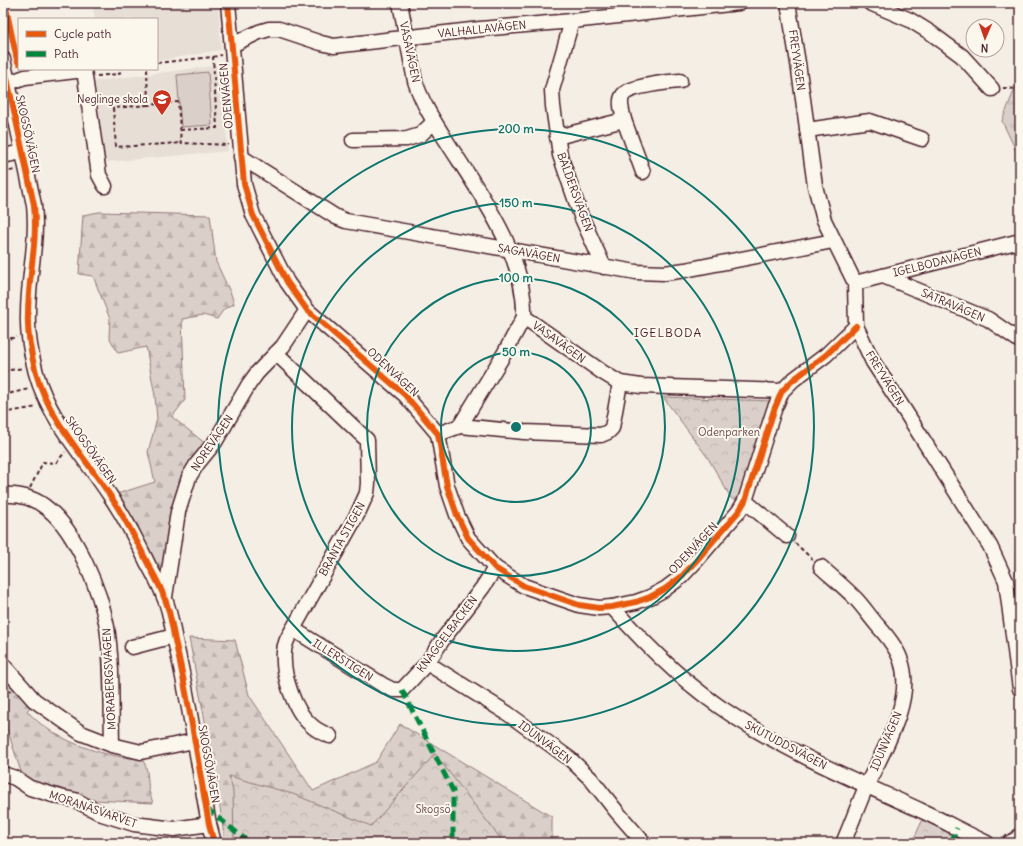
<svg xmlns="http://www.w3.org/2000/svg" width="1023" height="846" font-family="Delius,sans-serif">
  <defs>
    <pattern id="grass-tufts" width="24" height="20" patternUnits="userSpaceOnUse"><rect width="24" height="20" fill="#dbd0c9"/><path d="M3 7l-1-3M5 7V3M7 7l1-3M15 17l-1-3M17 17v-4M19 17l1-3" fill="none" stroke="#bdb2ad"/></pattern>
    <pattern id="forest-firs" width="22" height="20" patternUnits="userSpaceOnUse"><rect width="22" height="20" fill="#dbd0c9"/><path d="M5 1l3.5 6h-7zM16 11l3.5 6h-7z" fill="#bdb2ad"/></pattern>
    <pattern id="park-crowns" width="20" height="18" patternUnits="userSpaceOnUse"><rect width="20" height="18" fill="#dbd0c9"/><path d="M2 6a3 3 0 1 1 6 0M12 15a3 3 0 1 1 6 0" fill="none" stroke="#bdb2ad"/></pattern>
  </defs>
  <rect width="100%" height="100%" fill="#f4eee4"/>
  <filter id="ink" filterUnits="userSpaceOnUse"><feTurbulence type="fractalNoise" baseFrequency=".025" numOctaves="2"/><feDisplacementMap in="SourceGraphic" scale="8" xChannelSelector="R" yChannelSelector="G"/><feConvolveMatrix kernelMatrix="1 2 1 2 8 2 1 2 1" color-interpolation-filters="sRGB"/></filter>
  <g filter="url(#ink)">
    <!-- built -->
    <g fill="#e7dfd6">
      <polygon points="92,3 218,3 221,50 157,61 157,19 95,19"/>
      <polygon points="221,65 228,151 105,162 95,81"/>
    </g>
    <!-- grass -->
    <polygon fill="url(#grass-tufts)" stroke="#92787a" points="1020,76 1020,159 1002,121"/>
    <!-- forest -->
    <g fill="url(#forest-firs)" stroke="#92787a">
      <polygon points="99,212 210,215 216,262 231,294 234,304 224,309 217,319 203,315 182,319 185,400 172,417 206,444 166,566 158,568 134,519 117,494 155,482 148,452 157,419 155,396 146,347 118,353 109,337 110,319 93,276 79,274 83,215"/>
      <polygon points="189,638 235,640 249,695 313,791 376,762 400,724 552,817 552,843 225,843 216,778"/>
      <path d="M 3,676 L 32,704 L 27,711 C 34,718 42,726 51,731 C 76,747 112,758 142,759 C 149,769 147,779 149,791 C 150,795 152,799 153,803 L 94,800 L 23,778 L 3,716 Z"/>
    </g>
    <!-- park -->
    <g fill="url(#park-crowns)" stroke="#92787a">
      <polygon points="663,397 773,401 737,502 731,498 708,458"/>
      <path d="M 1020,533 L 1020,618 C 1016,592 1012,558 1020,533 Z"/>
      <polygon points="435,754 504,843 234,843 233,791 229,776 293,794 371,826"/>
      <polygon points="923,819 974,843 912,843"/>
    </g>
    <!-- garden -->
    <polygon fill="#dbd0c9" stroke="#92787a" points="208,72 212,125 181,127 177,75"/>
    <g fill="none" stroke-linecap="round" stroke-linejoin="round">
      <!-- minor casing -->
      <g stroke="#4a1f2b" stroke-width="17">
        <g id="minor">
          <polyline points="228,3 244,184 253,215 287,282 307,310 405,395 438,434 447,486 457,515 468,538 495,568 524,586 579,605 599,608 612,607 636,602 650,597 665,589 681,577 696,561 739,511 745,501 774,410 782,391 793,380 826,355 856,326"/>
          <path d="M 400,3 L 415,81 C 423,106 437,126 451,148 C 482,196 526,257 524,317 L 602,372 L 620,383 L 641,386 L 782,391"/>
          <polyline points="788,3 798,63 815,186 824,220 855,283 856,326 873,362 905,411 990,546 1006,581 1020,689"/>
          <polyline points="870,3 910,20 931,33 962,56 992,89"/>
          <polyline points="572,21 552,90 553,106 560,155 581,216 604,267"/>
          <polyline points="232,45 259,32 269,29 279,29 321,43 334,46 480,29 572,21 739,3"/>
          <path d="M 3,59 L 34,205 C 38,244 28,276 28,314 C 27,334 31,354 36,373 C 49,420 85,457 111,497 C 125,518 137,541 148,564 C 154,575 160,585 164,597 C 171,612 172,629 176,645 C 190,704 198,764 209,824 L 214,843"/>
          <polyline points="3,85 25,77 84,70 99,175 105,186"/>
          <path d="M 624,120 C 623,113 618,102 623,95 C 629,86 669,82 680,81"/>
          <polyline points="807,130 870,121 922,139"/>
          <polyline points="557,137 624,120 643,172"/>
          <polyline points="353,140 407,139 420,135 434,122"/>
          <polyline points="3,156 22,152"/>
          <polyline points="241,157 336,217 346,221 636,272 665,273 685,270 833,241"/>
          <polyline points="883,276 988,319 1020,341"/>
          <polyline points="855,283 1020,241"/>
          <path d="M 276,353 L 367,440 L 368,483 L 367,493 L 358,513 L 293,629 C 289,636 284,643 284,652 C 282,674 294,711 311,725 C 317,731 323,733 330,736"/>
          <polyline points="460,426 524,432 601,435 608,432 612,428 620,383"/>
          <polyline points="438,434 460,426 504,354 524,317"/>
          <path d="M 3,495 C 20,494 35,498 48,509 C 76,531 101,593 107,627 C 113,666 111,706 112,745"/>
          <polyline points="745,501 787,536"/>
          <path d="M 821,567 C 832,577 844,587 855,598 C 863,606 870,617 878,626 C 887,636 897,648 901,661 C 915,701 882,752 866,787 C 858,805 851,825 843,843"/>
          <polyline points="165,597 178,512 189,477 197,464 215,442 249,384 257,373 283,346 307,310"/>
          <path d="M 612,607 C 648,648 689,688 735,717 C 794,755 859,782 922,811 C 944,821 965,833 987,843"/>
          <polyline points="293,629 383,685 393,690 402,690 427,663 443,639 483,587 495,568"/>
          <polyline points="132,647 174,636"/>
          <polyline points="427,663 507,713 570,759 591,779 617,812 644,843"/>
          <polyline points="3,665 34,700 81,733 112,745 141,752 194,741"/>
          <polyline points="3,774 15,778 30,788 60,797 75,800 102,814 134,824 174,829 209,824"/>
          <polyline points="1009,843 1017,839 1020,835"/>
        </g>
      </g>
      <!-- path -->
      <g stroke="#4a1f2b" stroke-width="2" stroke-dasharray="4 3" stroke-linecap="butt">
        <polyline points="157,63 213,57 221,55"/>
        <polyline points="147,69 148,105 178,102 181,143 229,145"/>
        <polyline points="97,76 119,74 122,69"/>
        <polyline points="1003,88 1020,89"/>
        <polyline points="148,105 113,108 116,147 181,143"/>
        <polyline points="180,130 217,128 213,57"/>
        <polyline points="3,173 14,170"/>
        <polyline points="3,340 17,337"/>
        <polyline points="3,371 24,368"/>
        <polyline points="3,395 29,389"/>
        <polyline points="3,413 37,407"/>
        <polyline points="30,488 43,462 56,463 65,452"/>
        <polyline points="795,543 812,559"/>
        <polyline points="3,687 11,692"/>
      </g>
      <!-- minor -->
      <use href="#minor" stroke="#fbf7ec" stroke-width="14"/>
      <!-- quiet -->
      <g stroke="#00873e" stroke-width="5" stroke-dasharray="10 5" stroke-linecap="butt">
        <polyline points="402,690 453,791 453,843"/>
        <polyline points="206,808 250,843"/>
        <polyline points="951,843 957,828"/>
      </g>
      <!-- cycleway casing -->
      <g stroke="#fbf7ec" stroke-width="8">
        <g id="cycleway">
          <polyline points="5,3 17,60 19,63"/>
          <polyline points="228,3 244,184 253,215 287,282 307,310 405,395 438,434 447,486 457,515 468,538 495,568 524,586 579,605 599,608 612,607 636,602 650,597 665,589 681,577 696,561 739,511 745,501 774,410 782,391 793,380 826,355 856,326"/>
          <path d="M 3,59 L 34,205 C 38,244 28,276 28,314 C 27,334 31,354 36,373 C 49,420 85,457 111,497 C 125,518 137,541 148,564 C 154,575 160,585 164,597 C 171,612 172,629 176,645 C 190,704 198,764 209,824 L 214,843"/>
        </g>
      </g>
      <!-- cycleway -->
      <use href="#cycleway" stroke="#e8590c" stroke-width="6"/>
    </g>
  </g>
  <!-- distance rings -->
  <g fill="none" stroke="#0f766e" stroke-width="2">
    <circle cx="516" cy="427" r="75"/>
    <circle cx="516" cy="427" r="149"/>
    <circle cx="516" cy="427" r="224"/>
    <circle cx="516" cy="427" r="298"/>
  </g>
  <!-- icons -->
  <defs>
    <g id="school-pin" transform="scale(1)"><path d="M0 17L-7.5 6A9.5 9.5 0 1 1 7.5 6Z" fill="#c8321e" stroke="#fbf7ec"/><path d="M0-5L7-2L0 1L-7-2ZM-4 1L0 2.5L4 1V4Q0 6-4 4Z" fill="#fff"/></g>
  </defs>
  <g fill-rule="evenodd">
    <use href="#school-pin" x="162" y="99"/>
  </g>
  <g text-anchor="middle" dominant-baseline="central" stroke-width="4" stroke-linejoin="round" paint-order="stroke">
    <!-- street labels -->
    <g font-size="11" fill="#4a1f2b" stroke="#fbf7ec">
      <text transform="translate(482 29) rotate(-6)">VALHALLAVÄGEN</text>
      <text transform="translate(410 52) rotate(78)">VASAVÄGEN</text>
      <text transform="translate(797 60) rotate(82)">FREYVÄGEN</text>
      <text transform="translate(226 96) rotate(-95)">ODENVÄGEN</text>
      <text transform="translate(28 134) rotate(78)">SKOGSÖVÄGEN</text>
      <text transform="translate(575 192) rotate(70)">BALDERSVÄGEN</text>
      <text transform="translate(529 253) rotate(10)">SAGAVÄGEN</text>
      <text transform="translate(937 262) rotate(-14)">IGELBODAVÄGEN</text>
      <text transform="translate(953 305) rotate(23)">SÄTRAVÄGEN</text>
      <text transform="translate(559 342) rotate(36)">VASAVÄGEN</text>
      <text transform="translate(393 372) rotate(43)">ODENVÄGEN</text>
      <text transform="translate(885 378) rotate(58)">FREYVÄGEN</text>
      <text transform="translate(212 443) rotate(-56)">NOREVÄGEN</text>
      <text transform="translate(91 450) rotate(55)">SKOGSÖVÄGEN</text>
      <text transform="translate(342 539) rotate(-61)">BRANTA STIGEN</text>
      <text transform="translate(693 548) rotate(-47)">ODENVÄGEN</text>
      <text transform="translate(447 634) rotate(-53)">KNAGGELBACKEN</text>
      <text transform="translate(343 660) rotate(32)">ILLERSTIGEN</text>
      <text transform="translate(109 679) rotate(-93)">MORABERGSVÄGEN</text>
      <text transform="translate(886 741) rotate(-67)">IDUNVÄGEN</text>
      <text transform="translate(545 742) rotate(37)">IDUNVÄGEN</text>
      <text transform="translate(786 745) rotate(28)">SKUTUDDSVÄGEN</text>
      <text transform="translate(209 764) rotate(80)">SKOGSÖVÄGEN</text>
      <text transform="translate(93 809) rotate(19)">MORANÄSVARVET</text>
    </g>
    <!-- poi labels -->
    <g font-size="11" fill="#4a1f2b" stroke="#fbf7ec" text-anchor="end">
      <text x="148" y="99">Neglinge skola</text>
    </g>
    <!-- park labels -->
    <g font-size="11" fill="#6e4b52" stroke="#fbf7ec">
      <text x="729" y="432">Odenparken</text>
      <text x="433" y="809">Skogsö</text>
    </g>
    <!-- neighbourhood labels -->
    <g font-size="12" letter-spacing="1" fill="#4a1f2b" stroke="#fbf7ec">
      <text x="668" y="332">IGELBODA</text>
    </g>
  </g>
  <circle cx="516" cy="427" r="6" fill="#0f766e" stroke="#fbf7ec" stroke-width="2"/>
  <g font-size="12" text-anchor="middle" font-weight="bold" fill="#0f766e" stroke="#fbf7ec" stroke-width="4" stroke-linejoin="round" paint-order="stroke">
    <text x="516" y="133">200 m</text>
    <text x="516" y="207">150 m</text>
    <text x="516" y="282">100 m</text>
    <text x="516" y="356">50 m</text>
  </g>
  <!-- margin -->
  <rect width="1023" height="846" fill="none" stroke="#fbf7ec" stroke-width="16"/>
  <rect x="8" y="8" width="1007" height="830" fill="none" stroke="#4a1f2b" stroke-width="1.5" filter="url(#ink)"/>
  <!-- legend -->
  <rect x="18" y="18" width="140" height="52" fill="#fbf7ec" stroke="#b4a19f"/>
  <rect x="26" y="31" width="20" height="6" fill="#e8590c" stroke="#b4a19f"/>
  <text x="54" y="38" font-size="12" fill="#4a1f2b">Cycle path</text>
  <rect x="26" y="51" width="20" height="6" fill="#00873e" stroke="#b4a19f"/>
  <text x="54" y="58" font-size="12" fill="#4a1f2b">Path</text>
  <!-- north arrow -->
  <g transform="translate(985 38) rotate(182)"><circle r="19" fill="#fbf7ec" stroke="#b4a19f"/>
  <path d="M0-3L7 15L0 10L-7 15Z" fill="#c8321e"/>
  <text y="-6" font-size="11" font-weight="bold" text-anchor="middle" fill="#4a1f2b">N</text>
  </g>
</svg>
